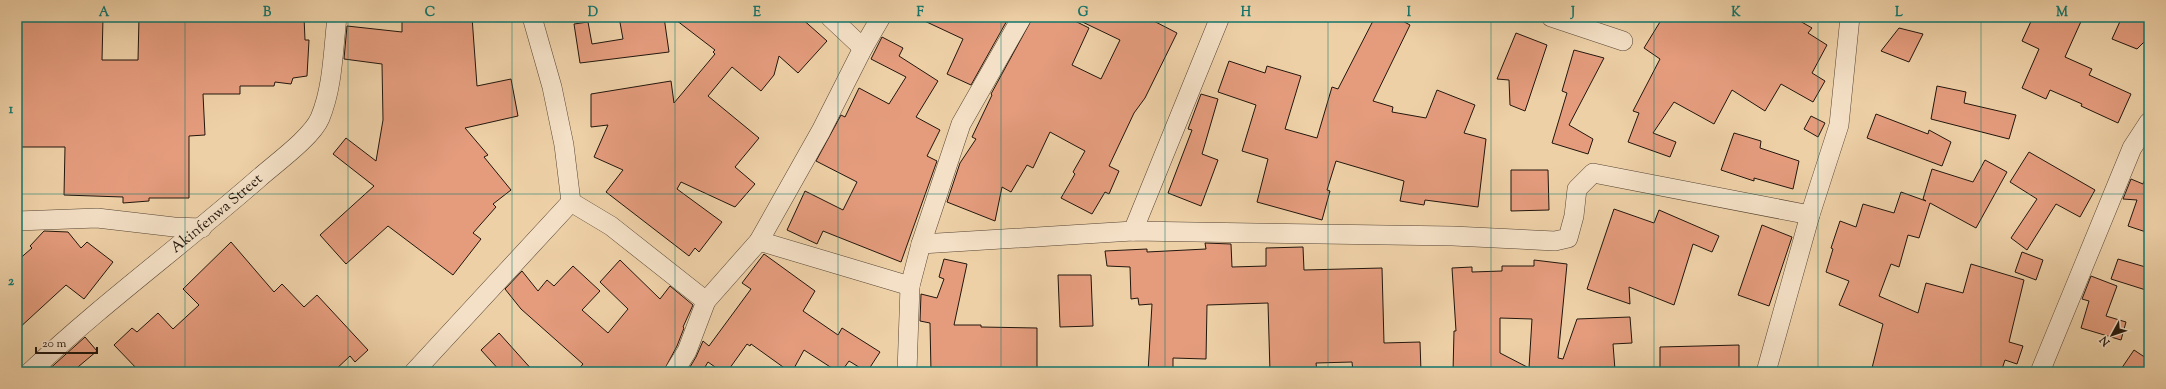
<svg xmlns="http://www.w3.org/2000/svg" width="2166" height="389" font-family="'Sorts Mill Goudy',serif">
  <rect width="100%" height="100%" fill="#eed0a7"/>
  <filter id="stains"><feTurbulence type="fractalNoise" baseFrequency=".005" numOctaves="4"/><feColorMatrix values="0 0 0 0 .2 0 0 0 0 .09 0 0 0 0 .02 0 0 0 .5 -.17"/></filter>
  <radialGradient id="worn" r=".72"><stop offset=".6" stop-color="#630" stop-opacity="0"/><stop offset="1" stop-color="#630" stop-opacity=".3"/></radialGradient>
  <!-- building -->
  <g fill="#e49c7d" stroke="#22160c" fill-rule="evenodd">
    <polygon points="17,17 103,17 102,60 138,60 139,17 304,17 305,40 309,40 307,76 293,78 291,84 275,82 274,86 240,86 240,94 203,94 205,135 189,136 189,198 149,198 149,201 123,203 123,197 64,195 65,147 17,147"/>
    <polygon points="429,17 472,17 477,86 511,79 518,116 465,128 488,155 484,157 511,190 493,204 496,207 473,233 481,239 453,275 388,226 346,264 320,235 374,186 333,154 346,138 376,161 383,120 382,64 344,59 347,26 402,32 402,21 429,20"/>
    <polygon points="619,17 664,17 669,52 580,63 574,24 588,22 592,44 623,39"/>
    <polygon points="672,17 800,17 827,41 798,73 779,56 774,75 761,91 732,67 708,96 759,138 735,167 755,184 735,207 681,182 677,189 722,222 699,252 695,248 689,256 606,192 623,170 594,157 608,125 591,127 591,94 671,81 674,103 715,54 713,52 715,50"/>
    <polygon points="916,17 1009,17 971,85 947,74 963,39"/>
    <polygon points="1033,17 1067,17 1089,28 1072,65 1101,79 1120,40 1072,17 1146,17 1177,33 1145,98 1134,113 1109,166 1119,171 1109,194 1105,192 1092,214 1061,198 1075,174 1073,172 1085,151 1050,132 1033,168 1027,165 1011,192 1002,187 995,221 947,202 960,163 976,139 972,137 992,95 991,94"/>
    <polygon points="1375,17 1395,17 1410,25 1373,101 1393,107 1392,112 1426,118 1437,90 1475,105 1464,133 1486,139 1478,207 1425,200 1424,205 1400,201 1404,181 1336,161 1327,190 1330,191 1322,220 1257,202 1268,159 1242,151 1256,105 1218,92 1229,61 1265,73 1267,66 1301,76 1285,129 1317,138 1332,87 1338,89"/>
    <polygon points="1663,17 1793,17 1812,28 1808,33 1827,45 1812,73 1825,81 1813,102 1781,84 1765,111 1732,90 1714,124 1674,102 1653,133 1676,142 1670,157 1628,142 1639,113 1633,111 1660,59 1644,48"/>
    <polygon points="2033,17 2083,17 2065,57 2092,69 2089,75 2131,94 2118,123 2081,106 2082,104 2050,90 2046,99 2022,88 2039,49 2022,41"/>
    <polygon points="2122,17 2149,17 2149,37 2137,49 2112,39"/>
    <polygon points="1899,28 1923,34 1909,62 1881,51"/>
    <polygon points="1516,33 1547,45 1525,111 1510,105 1509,80 1497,79"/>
    <polygon points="882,37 903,48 899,56 938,81 916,117 940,130 927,156 937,161 901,262 823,231 817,244 787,230 805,191 843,210 857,182 816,161 841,115 845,117 859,88 889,104 906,77 871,59"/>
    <polygon points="1574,50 1604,58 1569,125 1593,139 1588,154 1552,143 1567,93 1562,91"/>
    <polygon points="1937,86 1966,92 1964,103 2016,115 2009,139 1931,119"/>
    <polygon points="1201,94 1218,99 1202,154 1218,160 1201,206 1168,193 1192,130 1188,129"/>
    <polygon points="1876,114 1928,134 1929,130 1951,142 1942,166 1867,138"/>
    <polygon points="1811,116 1825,123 1818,137 1804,129"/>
    <polygon points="1734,133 1761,141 1760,148 1799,161 1793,189 1754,178 1754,181 1721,170"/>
    <polygon points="2029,152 2095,190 2080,217 2056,204 2027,250 2011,238 2037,199 2010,182"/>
    <polygon points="1985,160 2007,172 1976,228 1930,203 1919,238 1908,235 1899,267 1891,264 1879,296 1918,313 1926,283 1963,293 1971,264 2024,280 2009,342 2023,346 2017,364 2005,360 2001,372 1871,372 1883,324 1839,305 1849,281 1826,272 1833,249 1831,248 1840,221 1856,227 1863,204 1894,213 1901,192 1926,201 1923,199 1932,169 1973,182"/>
    <polygon points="1511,170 1548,170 1549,210 1511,211"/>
    <polygon points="2147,174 2149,174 2149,233 2128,226 2137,200 2123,199 2131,179 2143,184"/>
    <polygon points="1614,209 1654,223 1659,210 1719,236 1712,252 1693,244 1674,305 1629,287 1630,304 1587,289"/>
    <polygon points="1762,225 1792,237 1769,306 1738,295"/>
    <polygon points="44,231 68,232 81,248 87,242 113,262 84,299 66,285 17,330 17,261 32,248 30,246"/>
    <polygon points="231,242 274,292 282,284 304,307 317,295 368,350 355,362 350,356 333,372 140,372 114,345 132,328 137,332 158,313 173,329 199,305 183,289"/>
    <polygon points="1205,243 1231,244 1232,267 1266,266 1266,248 1303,247 1304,270 1382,268 1384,343 1420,342 1421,372 1353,372 1352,362 1316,363 1317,372 1270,372 1268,303 1207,305 1206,359 1173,358 1173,372 1148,372 1152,304 1139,305 1138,298 1131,299 1130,267 1107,266 1105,251 1147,249 1147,252 1206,249"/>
    <polygon points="2022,252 2043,260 2036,280 2015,272"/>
    <polygon points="764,254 815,291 803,311 838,335 842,328 880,352 867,372 849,361 841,372 838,372 804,350 792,372 790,372 751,344 750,346 747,344 727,372 722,372 708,362 702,372 687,372 696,357 703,341 709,346 751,289 742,283"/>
    <polygon points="944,259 967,264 954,325 981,325 981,327 1037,328 1037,372 931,372 930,323 920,321 921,294 937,298 944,279 939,277"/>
    <polygon points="2118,259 2149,268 2149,291 2111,279"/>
    <polygon points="620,260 660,299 670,286 693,305 683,327 684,328 677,346 663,372 576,372 583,364 521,309 505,289 522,271 538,291 547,280 554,286 573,266 600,291 582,310 608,333 628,309 600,282"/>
    <path d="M 1534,260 L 1567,264 L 1558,358 L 1563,359 L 1577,319 L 1630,317 L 1632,343 L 1613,344 L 1615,370 L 1453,372 L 1454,331 L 1456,331 L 1452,268 L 1472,267 L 1472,272 L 1502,271 L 1502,266 L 1534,266 ZM 1500,318 L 1532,319 L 1529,368 L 1500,353 Z"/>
    <polygon points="1058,275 1091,275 1093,326 1060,327"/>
    <polygon points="2091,276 2117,286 2106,316 2126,322 2121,340 2081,328 2089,301 2082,299"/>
    <polygon points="499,333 534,372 501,372 481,350"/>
    <polygon points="85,337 97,351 72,372 46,372"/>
    <polygon points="1739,345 1739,372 1670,372 1670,368 1660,368 1660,347"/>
    <polygon points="2134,350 2149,360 2142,372 2119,372"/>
  </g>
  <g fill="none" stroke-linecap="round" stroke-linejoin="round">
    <!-- street casing -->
    <g stroke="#543" stroke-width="20">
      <g id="street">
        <polyline points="532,17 552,87 564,145 571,202 611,226 706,301"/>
        <polyline points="830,17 863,48"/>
        <polyline points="1551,17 1623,41"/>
        <polyline points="17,221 97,218 174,227 202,228"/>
        <polyline points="1133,231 1220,17"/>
        <polyline points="759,241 910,286"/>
        <polyline points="921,244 1133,231 1453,236 1555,241 1568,238 1574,216 1577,189 1593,173 1810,215"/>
        <path id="s1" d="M 30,372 C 103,303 184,244 259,178 C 276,163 312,137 320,118 C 333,87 333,51 337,17"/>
        <polyline points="414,372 571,202"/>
        <polyline points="674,372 687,351 706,301 759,241 821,131 863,48 881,17"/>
        <polyline points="907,372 910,286 921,244 961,124 1022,17"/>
        <polyline points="1766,372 1810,215 1839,125 1850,17"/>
        <polyline points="2040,372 2132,148 2149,122"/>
      </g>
    </g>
    <!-- street -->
    <use href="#street" stroke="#f4e0c6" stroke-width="19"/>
  </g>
  <!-- grid -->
  <path fill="none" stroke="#0f766e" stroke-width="1" stroke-opacity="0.55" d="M 185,17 L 185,372M 348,17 L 348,372M 512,17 L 512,372M 675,17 L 675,372M 838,17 L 838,372M 1001,17 L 1001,372M 1165,17 L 1165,372M 1328,17 L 1328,372M 1491,17 L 1491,372M 1654,17 L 1654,372M 1818,17 L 1818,372M 1981,17 L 1981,372M 17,194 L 2149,194"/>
  <g text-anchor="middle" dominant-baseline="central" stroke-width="4" stroke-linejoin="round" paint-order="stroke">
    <!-- street labels -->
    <g font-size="15" fill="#22160c" stroke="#f4e0c6">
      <text stroke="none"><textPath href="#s1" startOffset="245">Akinfenwa Street</textPath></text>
    </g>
  </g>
  <!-- margin -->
  <rect width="2166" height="389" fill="none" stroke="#eed0a7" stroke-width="44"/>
  <!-- north arrow -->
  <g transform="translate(2112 335) rotate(230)" stroke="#f4e0c6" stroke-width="3" paint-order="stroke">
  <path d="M0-3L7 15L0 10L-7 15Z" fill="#22160c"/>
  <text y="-6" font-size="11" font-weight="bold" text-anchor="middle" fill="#22160c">N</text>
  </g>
  <!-- scale -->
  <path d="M36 347v6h61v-6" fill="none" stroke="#22160c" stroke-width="2"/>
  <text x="42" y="347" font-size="12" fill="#22160c" stroke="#f4e0c6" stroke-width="3" paint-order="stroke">20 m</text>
  <rect x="22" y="22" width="2122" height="345" fill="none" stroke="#0f766e" stroke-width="1.5"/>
  <g font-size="13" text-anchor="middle" font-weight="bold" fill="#0f766e">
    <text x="104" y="16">A</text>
    <text x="267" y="16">B</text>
    <text x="430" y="16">C</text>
    <text x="593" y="16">D</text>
    <text x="757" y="16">E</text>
    <text x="920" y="16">F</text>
    <text x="1083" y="16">G</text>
    <text x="1246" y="16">H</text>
    <text x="1409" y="16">I</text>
    <text x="1573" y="16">J</text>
    <text x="1736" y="16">K</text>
    <text x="1899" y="16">L</text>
    <text x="2062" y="16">M</text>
    <text x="11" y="113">1</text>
    <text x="11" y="285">2</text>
  </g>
  <rect width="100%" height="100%" filter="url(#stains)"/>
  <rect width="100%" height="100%" fill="url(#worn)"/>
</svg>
